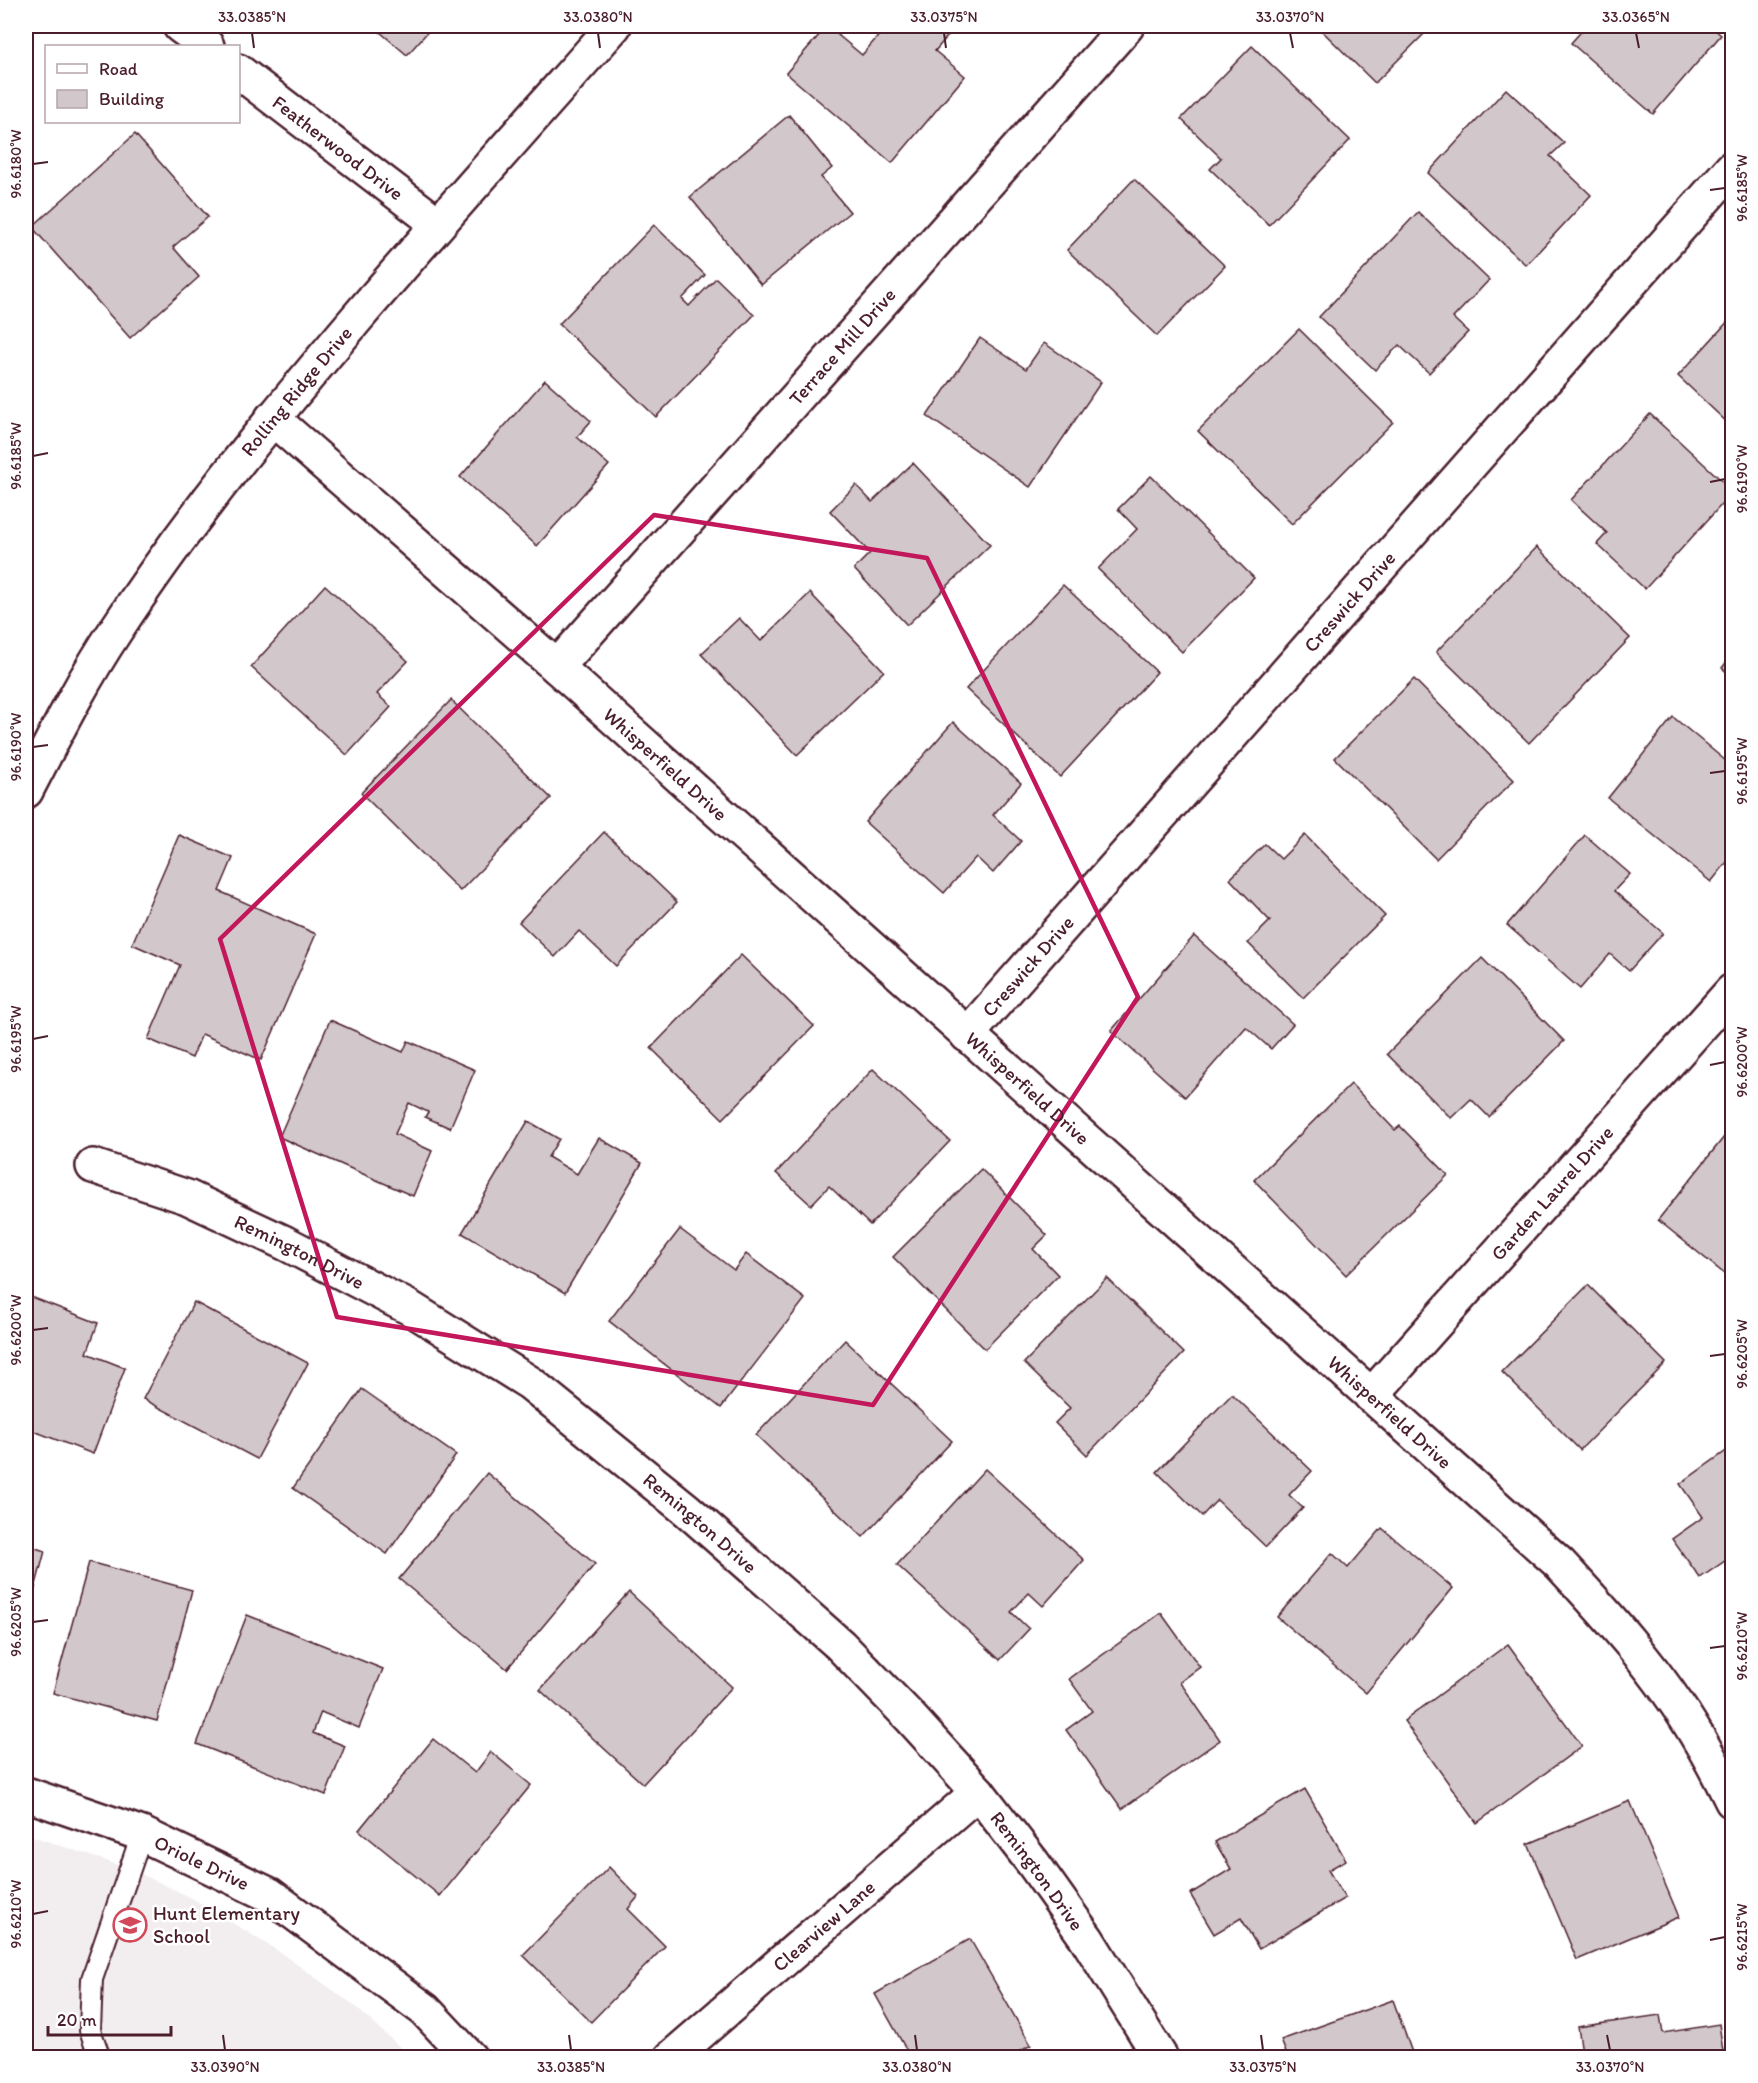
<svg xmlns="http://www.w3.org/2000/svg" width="1758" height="2083" font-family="Itim,sans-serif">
  <rect width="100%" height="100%" fill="#fff"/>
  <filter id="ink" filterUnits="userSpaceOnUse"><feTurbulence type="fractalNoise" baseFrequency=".0167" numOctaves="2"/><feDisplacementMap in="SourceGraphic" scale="12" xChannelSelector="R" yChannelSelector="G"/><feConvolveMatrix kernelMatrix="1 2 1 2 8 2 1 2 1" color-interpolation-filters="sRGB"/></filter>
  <g filter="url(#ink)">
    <!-- built -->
    <polygon fill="#f2eeef" points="26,1834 133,1870 192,1898 278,1951 351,2003 411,2057 26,2058"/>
    <!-- building -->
    <g fill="#d2c7cb" stroke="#4a1f2b" stroke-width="1.5">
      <polygon points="373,26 433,26 407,55"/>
      <polygon points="827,26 862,55 887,26 947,26 953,30 935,51 965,76 892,163 786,73"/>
      <polygon points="1317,26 1432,26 1375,83"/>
      <polygon points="1586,26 1711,26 1721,35 1653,114 1571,43"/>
      <polygon points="1252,46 1350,140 1269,225 1210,169 1221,158 1181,119"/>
      <polygon points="1506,89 1564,143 1550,156 1591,195 1526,265 1428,173"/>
      <polygon points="789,115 832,168 821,177 850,212 761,285 690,197"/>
      <polygon points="135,134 208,217 173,247 199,277 130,338 32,227"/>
      <polygon points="1134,179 1225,266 1157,336 1067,250"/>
      <polygon points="1418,212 1489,280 1453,318 1468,332 1429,373 1399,345 1375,370 1319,317"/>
      <polygon points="654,225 705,275 682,299 689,306 716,278 754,315 656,417 559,324"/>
      <polygon points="1732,317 1732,427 1678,376"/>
      <polygon points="1299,329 1393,422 1292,524 1198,431"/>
      <polygon points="980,338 1026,369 1044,343 1101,382 1030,487 927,416"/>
      <polygon points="545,380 591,421 577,437 609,465 537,546 460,477"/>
      <polygon points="1650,414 1732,490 1732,493 1645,589 1597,544 1607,533 1571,500"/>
      <polygon points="913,463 990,545 907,625 854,569 870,553 830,511 856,485 872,502"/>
      <polygon points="1151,476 1254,578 1182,652 1098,569 1137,529 1118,509"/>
      <polygon points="1537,547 1630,638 1529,743 1436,652"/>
      <polygon points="325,585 408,661 377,694 391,707 347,755 251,667"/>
      <polygon points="1063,585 1157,672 1060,777 966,689"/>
      <polygon points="810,593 884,671 797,755 701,654 739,618 761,641"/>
      <polygon points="1732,655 1732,677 1722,668"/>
      <polygon points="1414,679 1514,780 1436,859 1335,758"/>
      <polygon points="451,700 551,798 460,891 361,793"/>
      <polygon points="1673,717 1732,766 1732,856 1711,882 1608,798"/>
      <polygon points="953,722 1021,783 993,815 1021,841 993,873 976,857 944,893 865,822"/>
      <polygon points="604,832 677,902 616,966 579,931 555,957 519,922"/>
      <polygon points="179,835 233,858 219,891 316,934 261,1060 202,1034 192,1058 148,1039 180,965 132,944"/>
      <polygon points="1305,835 1385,916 1303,998 1248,943 1270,921 1230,879 1265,844 1281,859"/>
      <polygon points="1585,835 1630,874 1614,891 1663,933 1629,971 1610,954 1580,989 1507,925"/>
      <polygon points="1194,936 1293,1024 1271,1049 1246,1027 1185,1097 1111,1031"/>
      <polygon points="741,955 814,1026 723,1119 651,1048"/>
      <polygon points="1482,958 1564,1041 1489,1117 1471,1099 1451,1118 1387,1054"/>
      <polygon points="330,1020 403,1052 408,1041 475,1070 450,1128 425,1117 428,1112 409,1103 395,1134 432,1151 413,1196 279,1137"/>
      <polygon points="873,1069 950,1141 870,1225 829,1186 811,1205 776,1173"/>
      <polygon points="1351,1084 1395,1130 1400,1126 1448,1175 1346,1275 1254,1180"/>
      <polygon points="528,1121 559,1139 548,1157 577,1174 599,1138 642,1163 565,1293 462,1233"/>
      <polygon points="1732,1127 1732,1280 1658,1220"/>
      <polygon points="981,1169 1047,1235 1033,1249 1058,1275 985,1349 893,1257"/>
      <polygon points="680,1229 734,1270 746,1254 805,1299 721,1408 609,1321"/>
      <polygon points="1107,1278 1184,1353 1087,1455 1055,1423 1070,1408 1024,1363"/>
      <polygon points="1588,1285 1666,1363 1580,1450 1502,1372"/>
      <polygon points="26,1295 98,1323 87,1353 125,1368 93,1454 26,1428"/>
      <polygon points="194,1302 308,1363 257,1459 143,1399"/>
      <polygon points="845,1340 952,1441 863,1537 756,1435"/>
      <polygon points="362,1389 456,1455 387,1554 293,1488"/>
      <polygon points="1232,1394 1312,1471 1289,1495 1303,1508 1266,1547 1217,1500 1202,1516 1157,1472"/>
      <polygon points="1732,1447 1732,1556 1700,1578 1672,1539 1703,1517 1680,1484"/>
      <polygon points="985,1469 1084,1560 1043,1606 1029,1593 1011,1612 1029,1629 1000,1660 897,1565"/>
      <polygon points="487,1473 595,1564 507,1669 399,1579"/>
      <polygon points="1382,1528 1453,1588 1366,1693 1277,1617 1332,1553 1348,1568"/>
      <polygon points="26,1545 45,1551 26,1622"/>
      <polygon points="89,1562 192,1590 157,1721 53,1693"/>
      <polygon points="629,1592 732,1687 643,1784 540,1690"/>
      <polygon points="1161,1613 1200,1667 1180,1682 1220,1740 1122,1809 1066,1730 1092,1711 1069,1679"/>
      <polygon points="247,1615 383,1669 359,1728 321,1712 313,1733 345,1746 326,1795 197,1744"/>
      <polygon points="1508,1644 1582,1746 1477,1823 1404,1721"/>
      <polygon points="433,1739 475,1773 491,1752 531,1785 440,1896 359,1830"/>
      <polygon points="1305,1789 1346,1860 1328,1870 1345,1898 1259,1949 1241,1918 1214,1934 1190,1894 1231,1869 1215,1842"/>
      <polygon points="1630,1801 1679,1917 1577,1960 1528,1844"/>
      <polygon points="609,1867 638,1897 628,1909 665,1946 591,2022 523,1955"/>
      <polygon points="970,1939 1031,2045 1009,2058 911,2058 875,1994"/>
      <polygon points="1393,2000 1414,2058 1288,2058 1281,2040"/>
      <polygon points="1660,2015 1663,2033 1719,2024 1724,2058 1583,2058 1578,2027"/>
    </g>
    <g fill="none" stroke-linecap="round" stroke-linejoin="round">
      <!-- service casing -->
      <g stroke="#4a1f2b" stroke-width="24">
        <polyline id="service" points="100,2058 90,2030 92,1979 142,1834"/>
      </g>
      <!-- minor casing -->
      <g stroke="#4a1f2b" stroke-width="38">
        <g id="minor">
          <polyline points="180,26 207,46"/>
          <path id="s1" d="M 238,71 L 438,224"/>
          <path id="s2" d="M 272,418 L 557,667 L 1560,1564 C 1609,1617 1660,1673 1697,1736 C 1710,1757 1721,1779 1732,1801"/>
          <path id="s3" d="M 557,667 L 1127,26"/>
          <path id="s4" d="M 26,791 C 54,737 82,681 116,630 C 188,520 272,418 357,318 C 442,219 528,123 614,26"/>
          <path id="s5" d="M 967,1035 L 1732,168"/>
          <path id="s6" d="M 93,1166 L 187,1197 L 285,1243 L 410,1308 L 530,1383 L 687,1510 L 840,1645 L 909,1716 L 978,1792 L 1033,1863 L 1087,1939 L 1161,2058"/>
          <path id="s7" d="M 1371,1396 L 1732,991"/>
          <path id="s8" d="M 26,1794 L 142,1834 L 270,1895 L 425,2010 L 470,2058"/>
          <path id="s9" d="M 671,2058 L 978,1792"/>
        </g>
      </g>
      <!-- service -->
      <use href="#service" stroke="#fff" stroke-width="20"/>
      <!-- minor -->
      <use href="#minor" stroke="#fff" stroke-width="33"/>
    </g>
  </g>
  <!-- marked area -->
  <path fill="none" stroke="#c2185b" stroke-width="4.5" stroke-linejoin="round" d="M 654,515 L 927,558 L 1138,997 L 873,1405 L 337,1317 L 220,939 Z"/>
  <!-- ticks -->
  <path fill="none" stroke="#4a1f2b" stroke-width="2" d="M 252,33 L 254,48M 598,33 L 600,48M 944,33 L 946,48M 1290,33 L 1293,48M 1636,33 L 1639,48M 33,164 L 48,162M 1710,190 L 1725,188M 33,456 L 48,453M 1710,482 L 1725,479M 33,747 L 48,745M 1710,773 L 1725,771M 33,1039 L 48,1036M 1710,1065 L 1725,1062M 33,1330 L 48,1328M 1710,1356 L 1725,1354M 33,1622 L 48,1620M 1710,1648 L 1725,1646M 33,1914 L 48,1911M 1710,1940 L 1725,1937M 223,2035 L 225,2050M 569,2035 L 571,2050M 915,2035 L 917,2050M 1261,2035 L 1263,2050M 1607,2035 L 1610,2050"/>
  <!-- icons -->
  <defs>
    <g id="school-ring" transform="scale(1.725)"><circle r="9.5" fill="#fff" stroke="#d1495b" stroke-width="1.5"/><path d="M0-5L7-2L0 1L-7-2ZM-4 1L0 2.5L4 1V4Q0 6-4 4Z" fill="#d1495b"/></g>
  </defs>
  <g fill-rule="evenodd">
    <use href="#school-ring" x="130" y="1925"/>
  </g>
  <g text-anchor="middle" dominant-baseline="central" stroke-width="5" stroke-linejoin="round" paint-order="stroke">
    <!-- street labels -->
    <g font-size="20" fill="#4a1f2b" stroke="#fff">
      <text stroke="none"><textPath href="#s1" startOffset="126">Featherwood Drive</textPath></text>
      <text stroke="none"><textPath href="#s3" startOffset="429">Terrace Mill Drive</textPath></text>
      <text stroke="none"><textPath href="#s4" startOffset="484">Rolling Ridge Drive</textPath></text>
      <text stroke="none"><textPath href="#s5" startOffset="578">Creswick Drive</textPath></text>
      <text stroke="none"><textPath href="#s2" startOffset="524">Whisperfield Drive</textPath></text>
      <text stroke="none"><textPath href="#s5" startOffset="92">Creswick Drive</textPath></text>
      <text stroke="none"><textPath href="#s2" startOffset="1010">Whisperfield Drive</textPath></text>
      <text stroke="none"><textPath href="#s7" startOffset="272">Garden Laurel Drive</textPath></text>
      <text stroke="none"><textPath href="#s6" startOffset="224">Remington Drive</textPath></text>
      <text stroke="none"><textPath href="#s2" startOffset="1496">Whisperfield Drive</textPath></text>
      <text stroke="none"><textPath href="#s6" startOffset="710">Remington Drive</textPath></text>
      <text stroke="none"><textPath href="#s8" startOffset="189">Oriole Drive</textPath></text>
      <text stroke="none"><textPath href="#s6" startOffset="1196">Remington Drive</textPath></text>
      <text stroke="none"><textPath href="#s9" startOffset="202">Clearview Lane</textPath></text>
    </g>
    <!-- poi labels -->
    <g font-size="20" fill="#4a1f2b" stroke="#fff" text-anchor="start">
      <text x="153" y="1913">Hunt Elementary<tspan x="153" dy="23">School</tspan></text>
    </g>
  </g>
  <!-- margin -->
  <rect width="1758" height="2083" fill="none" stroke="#fff" stroke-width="66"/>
  <!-- legend -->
  <rect x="45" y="45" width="195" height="78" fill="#ffffff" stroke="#b7a5aa" stroke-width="1.5"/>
  <rect x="57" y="64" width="30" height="9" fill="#ffffff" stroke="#b7a5aa" stroke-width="1.5"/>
  <text x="99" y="75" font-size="18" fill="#4a1f2b">Road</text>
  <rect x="57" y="90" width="30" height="18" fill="#d2c7cb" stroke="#b7a5aa" stroke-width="1.5"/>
  <text x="99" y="105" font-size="18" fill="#4a1f2b">Building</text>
  <!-- scale -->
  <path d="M48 2026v9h123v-9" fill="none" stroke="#4a1f2b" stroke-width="3"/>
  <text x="57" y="2026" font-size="18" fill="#4a1f2b" stroke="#ffffff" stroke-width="4.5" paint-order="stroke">20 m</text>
  <rect x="33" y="33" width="1692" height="2017" fill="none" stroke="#4a1f2b" stroke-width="2"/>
  <g font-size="15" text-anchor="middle" fill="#4a1f2b">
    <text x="252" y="22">33.0385°N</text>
    <text x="598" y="22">33.0380°N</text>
    <text x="944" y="22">33.0375°N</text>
    <text x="1290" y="22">33.0370°N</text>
    <text x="1636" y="22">33.0365°N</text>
    <text transform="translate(16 164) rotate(-90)" y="5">96.6180°W</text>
    <text transform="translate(1742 188) rotate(-90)" y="5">96.6185°W</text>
    <text transform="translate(16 456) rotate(-90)" y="5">96.6185°W</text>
    <text transform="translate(1742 479) rotate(-90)" y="5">96.6190°W</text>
    <text transform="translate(16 747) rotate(-90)" y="5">96.6190°W</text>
    <text transform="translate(1742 771) rotate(-90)" y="5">96.6195°W</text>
    <text transform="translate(16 1039) rotate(-90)" y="5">96.6195°W</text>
    <text transform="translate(1742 1062) rotate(-90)" y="5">96.6200°W</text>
    <text transform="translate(16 1330) rotate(-90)" y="5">96.6200°W</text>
    <text transform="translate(1742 1354) rotate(-90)" y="5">96.6205°W</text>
    <text transform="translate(16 1622) rotate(-90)" y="5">96.6205°W</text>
    <text transform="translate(1742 1646) rotate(-90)" y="5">96.6210°W</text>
    <text transform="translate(16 1914) rotate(-90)" y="5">96.6210°W</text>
    <text transform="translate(1742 1937) rotate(-90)" y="5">96.6215°W</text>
    <text x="225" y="2072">33.0390°N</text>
    <text x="571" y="2072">33.0385°N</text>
    <text x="917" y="2072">33.0380°N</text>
    <text x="1263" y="2072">33.0375°N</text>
    <text x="1610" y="2072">33.0370°N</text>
  </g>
</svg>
